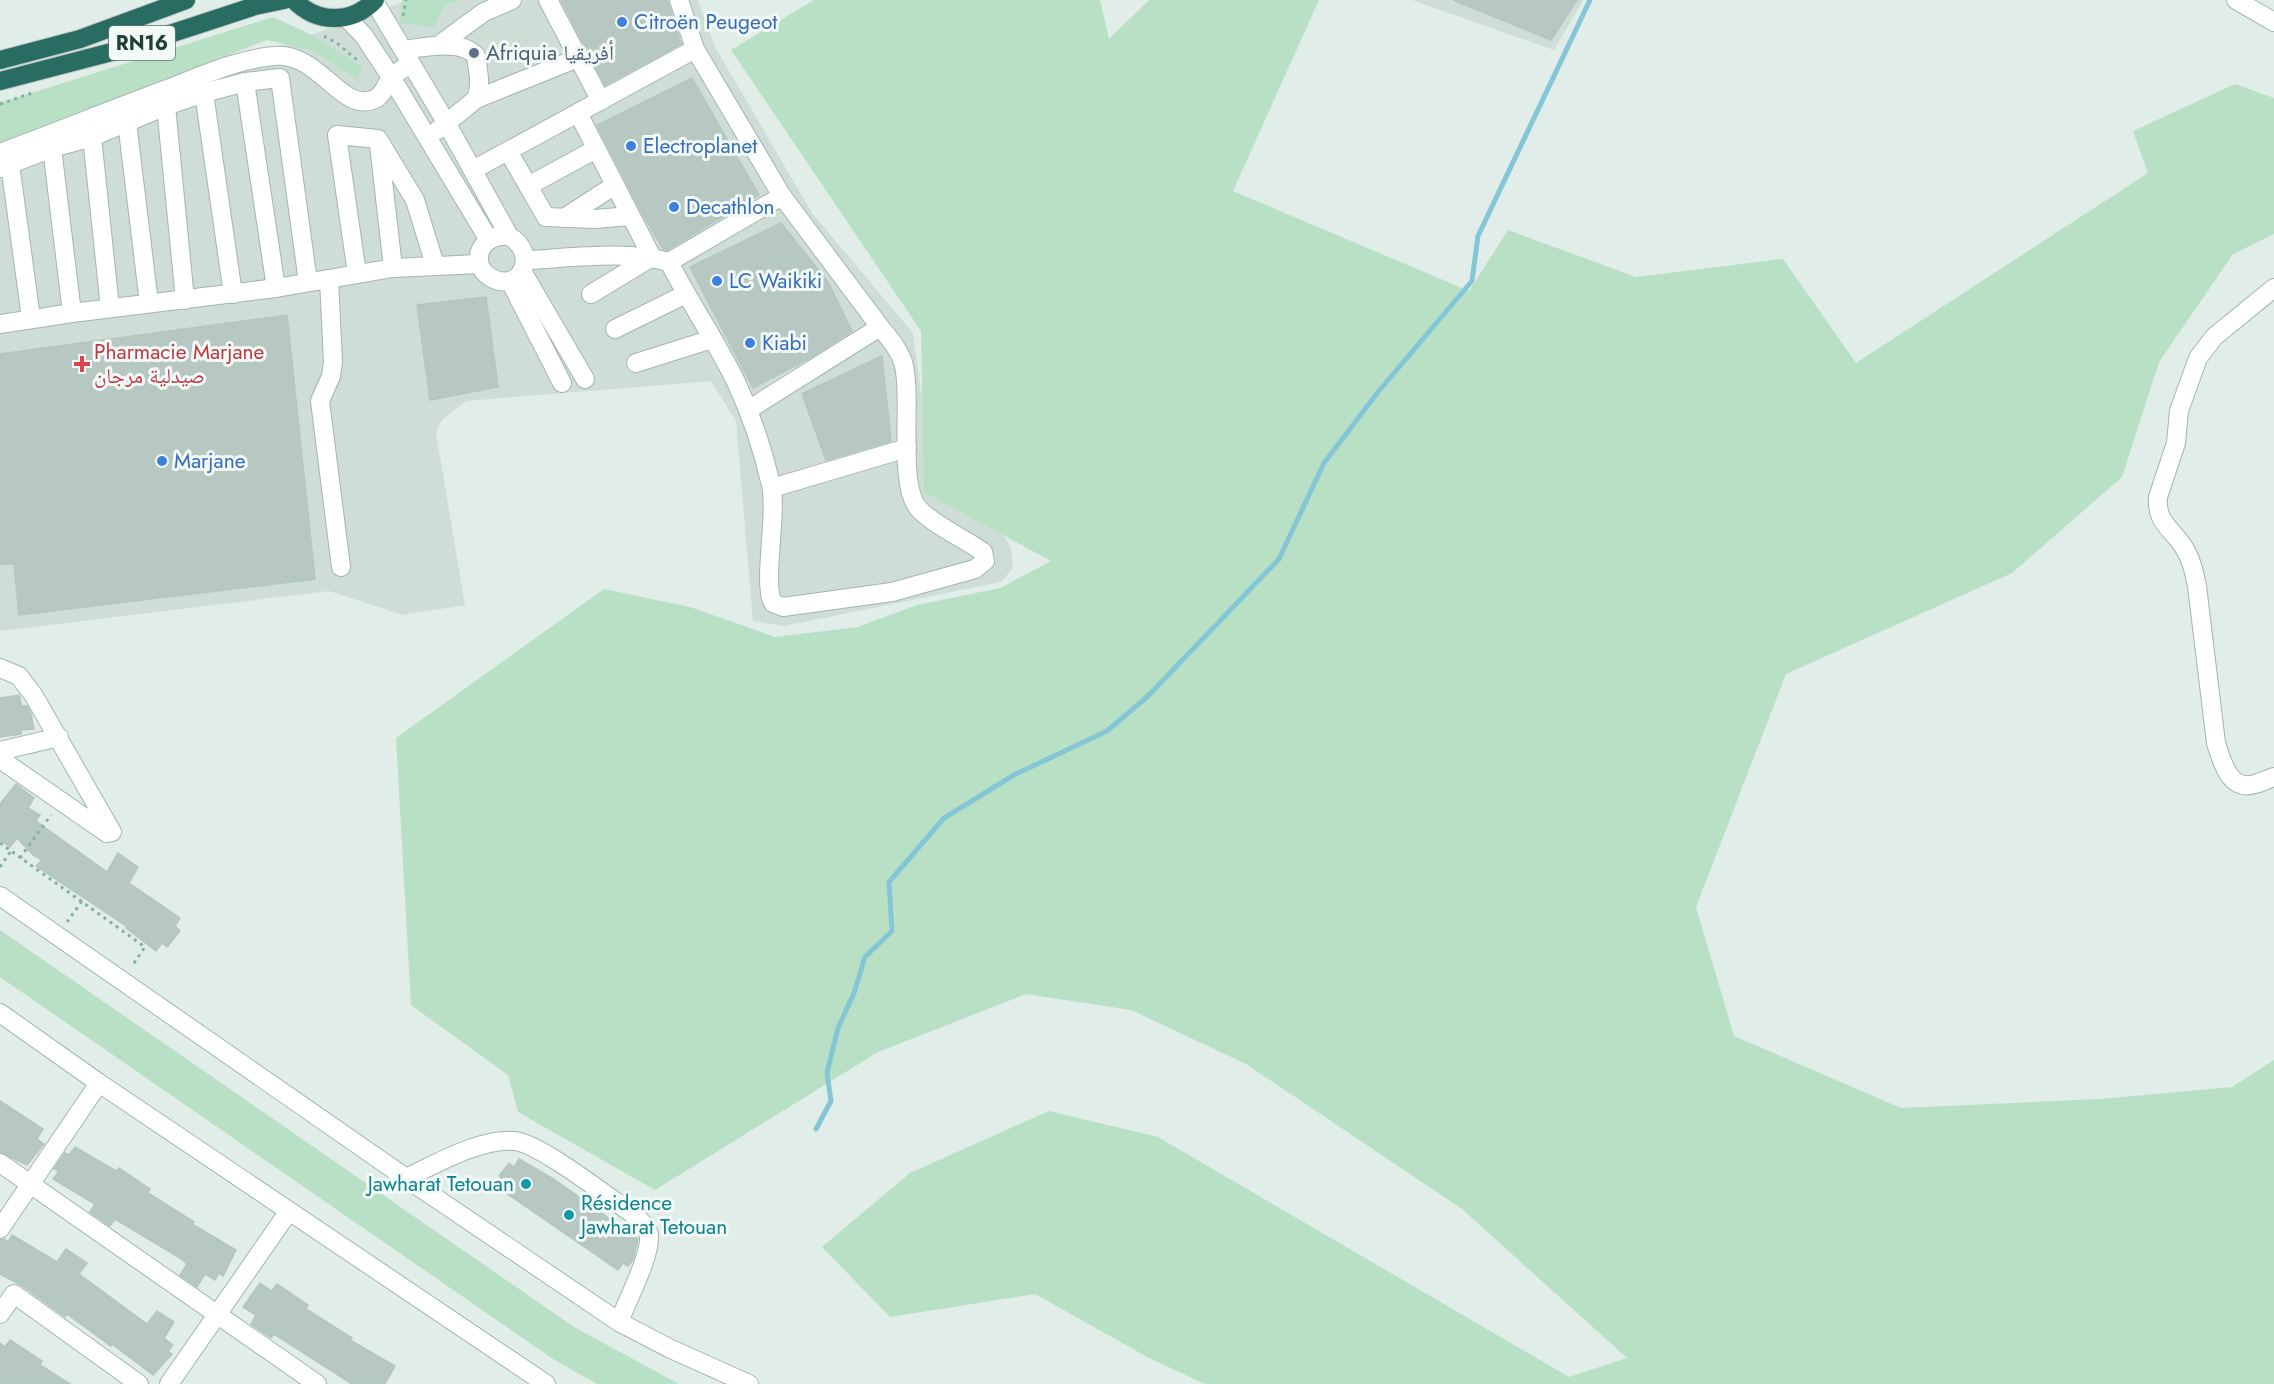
<svg xmlns="http://www.w3.org/2000/svg" width="2274" height="1384" font-family="Jost,'Noto Naskh Arabic',sans-serif">
  <rect width="100%" height="100%" fill="#e1ede8"/>
  <!-- built -->
  <g fill="#cfddd7">
    <polygon points="409,0 698,0 715,47 812,213 913,333 934,488 997,526 1011,547 1013,568 1001,582 784,626 753,621 736,421 711,381 466,401 442,420 436,433 465,605 403,615 329,591 0,631 0,146"/>
    <polygon points="1412,0 1583,0 1554,50"/>
  </g>
  <!-- green -->
  <g fill="#b8e0c4">
    <polygon points="402,0 463,0 446,4 434,27 400,23"/>
    <polygon points="814,0 1100,0 1109,39 1149,0 1319,0 1233,191 1469,291 1508,230 1636,277 1783,259 1856,363 2148,173 2133,131 2235,84 2274,98 2274,234 2233,254 2159,362 2122,477 2012,573 1786,674 1696,907 1734,1036 1901,1108 2100,1099 2232,1087 2274,1060 2274,1384 1205,1384 1149,1358 1035,1294 890,1317 822,1247 910,1173 1049,1111 1158,1137 1569,1377 1627,1358 1462,1209 1246,1064 1131,1010 1026,994 878,1052 655,1190 518,1112 508,1075 411,1005 396,738 604,589 690,607 775,637 858,627 917,605 1000,588 1051,561 924,492 921,331 731,50"/>
    <polygon points="273,17 310,34 362,67 358,80 311,50 267,40 0,144 0,103"/>
    <polygon points="0,930 574,1327 679,1384 597,1384 553,1359 0,977"/>
  </g>
  <g fill="none" stroke-linecap="round" stroke-linejoin="round">
    <!-- stream -->
    <polyline stroke="#84c6d6" stroke-width="5" points="816,1129 831,1101 827,1073 838,1028 854,993 865,957 892,931 889,882 944,818 1014,775 1107,731 1148,696 1279,559 1324,463 1378,392 1472,281 1478,236 1590,0"/>
  </g>
  <!-- building -->
  <g fill="#b6c8c1" stroke="#b3c7bf" stroke-width="1.5">
    <polygon points="561,0 667,0 681,44 605,85"/>
    <polygon points="1453,0 1577,0 1551,40"/>
    <polygon points="692,78 759,195 667,250 663,249 641,211 597,125"/>
    <polygon points="781,223 828,282 852,331 808,359 753,388 690,267"/>
    <polygon points="486,297 498,387 430,400 417,305"/>
    <polygon points="287,315 315,579 19,615 14,564 0,564 0,354"/>
    <polygon points="882,356 891,441 826,460 802,394"/>
    <polygon points="19,695 22,706 27,706 31,714 34,729 21,730 21,734 0,737 0,698"/>
    <polygon points="16,784 34,798 28,808 40,815 36,821 107,872 118,853 138,867 129,883 180,918 175,926 180,931 167,947 162,943 156,951 126,928 126,926 36,866 42,860 33,855 17,838 10,847 0,840 0,804"/>
    <polygon points="0,1101 43,1129 37,1139 44,1144 27,1165 0,1152"/>
    <polygon points="75,1147 116,1171 119,1168 150,1189 148,1193 194,1222 192,1224 236,1250 223,1276 219,1273 215,1280 205,1274 197,1287 180,1275 187,1264 180,1258 115,1219 110,1226 90,1212 95,1204 53,1179 59,1171 54,1169 65,1153 69,1155"/>
    <polygon points="519,1159 555,1180 638,1239 633,1260 628,1266 623,1263 618,1270 496,1186 502,1179 499,1176 509,1163 514,1167"/>
    <polygon points="12,1235 57,1262 66,1249 87,1263 79,1274 147,1324 157,1311 174,1322 164,1338 173,1345 168,1351 172,1354 153,1375 112,1344 111,1346 67,1314 65,1317 21,1285 0,1274 0,1240 4,1239 8,1242"/>
    <polygon points="260,1283 272,1291 277,1284 308,1305 306,1309 352,1338 350,1340 395,1366 385,1384 352,1384 274,1334 271,1338 251,1324 256,1315 243,1307"/>
    <polygon points="10,1340 42,1361 40,1365 70,1384 0,1384 0,1343 5,1347"/>
  </g>
  <g fill="none" stroke-linecap="round" stroke-linejoin="round">
    <!-- minor casing -->
    <g stroke="#a3b5b0" stroke-width="20">
      <g id="minor">
        <polyline points="548,0 601,101"/>
        <polyline points="679,0 695,49 782,196 880,327"/>
        <polyline points="2236,0 2274,22"/>
        <path d="M 374,1 L 447,124 L 509,236 C 541,255 519,295 490,277 C 485,274 480,268 479,262 C 477,244 493,234 509,236"/>
        <polyline points="346,17 364,36 391,77 489,240"/>
        <polyline points="439,45 484,12 512,0"/>
        <path d="M 404,50 C 423,47 462,39 476,56 C 478,73 482,83 476,99"/>
        <polyline points="245,82 276,288"/>
        <polyline points="204,93 233,294"/>
        <polyline points="166,106 185,300"/>
        <polyline points="578,113 652,257 591,294"/>
        <polyline points="127,122 149,303"/>
        <polyline points="438,130 476,99 578,58"/>
        <polyline points="92,137 110,308"/>
        <polyline points="379,145 393,268"/>
        <polyline points="52,148 72,313"/>
        <polyline points="508,151 546,217 595,219 630,216"/>
        <path d="M 0,153 C 57,132 113,109 170,88 C 203,75 239,59 274,56 C 320,51 342,117 377,98 C 385,92 386,83 393,76 C 398,71 405,68 411,63"/>
        <polyline points="10,164 31,318"/>
        <polyline points="0,168 52,148 92,137 166,106 204,93 245,82 280,78 308,282"/>
        <polyline points="473,170 695,49"/>
        <polyline points="528,186 596,149"/>
        <polyline points="564,218 615,185"/>
        <path d="M 526,260 C 570,258 627,250 669,262 L 782,196"/>
        <path d="M 669,262 C 690,303 716,341 736,382 C 751,414 763,450 771,485 C 778,514 762,583 773,603 L 783,607 L 892,592 L 975,569 L 985,561 L 983,552 C 964,538 933,525 918,508 C 897,482 913,396 903,362 C 898,348 889,338 880,327 L 748,410"/>
        <polyline points="522,271 585,379"/>
        <polyline points="357,274 337,135 378,139 415,200 435,265"/>
        <polyline points="329,279 333,362 331,376 320,401 341,567"/>
        <polyline points="510,281 562,383"/>
        <path d="M 2274,288 L 2214,337 L 2198,358 L 2179,411 L 2176,443 L 2158,497 C 2156,522 2170,527 2183,546 C 2191,558 2194,571 2197,586 L 2216,743 C 2222,761 2229,792 2255,784 C 2262,782 2268,779 2274,777"/>
        <polyline points="0,324 72,313 276,288 393,268 479,264"/>
        <polyline points="615,329 686,294"/>
        <polyline points="636,363 712,339"/>
        <polyline points="772,488 907,448"/>
        <polyline points="0,668 19,676 34,696 112,832 107,833 0,759"/>
        <polyline points="0,751 59,737"/>
        <polyline points="0,896 406,1178 619,1322 671,1349 749,1384"/>
        <polyline points="0,1013 99,1083 546,1384"/>
        <polyline points="0,1163 317,1384"/>
        <path d="M 406,1178 C 436,1164 480,1138 515,1141 C 541,1144 612,1200 637,1217 C 642,1223 649,1229 649,1237 C 650,1257 627,1301 619,1322"/>
        <polyline points="0,1229 99,1083"/>
        <polyline points="0,1314 14,1294 139,1384"/>
        <polyline points="169,1384 289,1211"/>
      </g>
    </g>
    <!-- highway casing -->
    <g stroke="#c1c9c7" stroke-width="20">
      <g id="highway">
        <path d="M 294,0 C 317,24 352,24 375,0"/>
        <polyline points="0,60 80,39 186,0"/>
        <polyline points="0,81 127,48 255,6 284,0"/>
      </g>
    </g>
    <!-- path -->
    <g stroke="#7fb3a5" stroke-width="3" stroke-dasharray="3 4.5" stroke-linecap="butt">
      <polyline points="403,16 406,0"/>
      <polyline points="324,36 338,44 357,60"/>
      <polyline points="0,104 32,93"/>
      <polyline points="0,843 145,947 132,966"/>
      <polyline points="20,858 51,815"/>
      <polyline points="0,867 11,851"/>
      <polyline points="67,922 82,901"/>
    </g>
    <!-- minor -->
    <use href="#minor" stroke="#fff" stroke-width="18"/>
    <!-- highway -->
    <use href="#highway" stroke="#296d62" stroke-width="18"/>
  </g>
  <!-- markers -->
  <g fill="#3f7fe0" stroke="#f2f9f6" stroke-width="2">
    <circle cx="622" cy="22" r="6"/>
    <circle cx="631" cy="146" r="6"/>
    <circle cx="674" cy="207" r="6"/>
    <circle cx="717" cy="281" r="6"/>
    <circle cx="750" cy="343" r="6"/>
    <circle cx="162" cy="461" r="6"/>
  </g>
  <circle fill="#5c6f8a" stroke="#f2f9f6" stroke-width="2" cx="474" cy="53" r="6"/>
  <path fill="#e0444e" stroke="#f2f9f6" stroke-width="2" d="M79 355h6v6h6v6h-6v6h-6v-6h-6v-6h6z"/>
  <g fill="#0f9aa8" stroke="#f2f9f6" stroke-width="2">
    <circle cx="526" cy="1184" r="6"/>
    <circle cx="569" cy="1215" r="6"/>
  </g>
  <g text-anchor="middle" dominant-baseline="central" stroke-width="6" stroke-linejoin="round" paint-order="stroke">
    <!-- shield labels -->
    <rect fill="#f2f9f6" stroke="#5f7771" stroke-width="1.5" x="109" y="26" width="66" height="34" rx="4.5"/>
    <g font-size="20" font-weight="bold" fill="#203f38">
      <text x="142" y="43">RN16</text>
    </g>
    <!-- shop labels -->
    <g font-size="21" fill="#366cbe" stroke="#f2f9f6" text-anchor="start">
      <text x="634" y="22">Citroën Peugeot</text>
      <text x="643" y="146">Electroplanet</text>
      <text x="686" y="207">Decathlon</text>
      <text x="729" y="281">LC Waikiki</text>
      <text x="762" y="343">Kiabi</text>
      <text x="174" y="461">Marjane</text>
    </g>
    <!-- service labels -->
    <g font-size="21" fill="#4e5e75" stroke="#f2f9f6" text-anchor="start">
      <text x="486" y="53">Afriquia أفريقيا</text>
    </g>
    <!-- health labels -->
    <g font-size="21" fill="#be3a42" stroke="#f2f9f6" text-anchor="start">
      <text x="94" y="352">Pharmacie Marjane<tspan x="94" dy="24">صيدلية مرجان</tspan></text>
    </g>
    <!-- culture labels -->
    <g font-size="21" fill="#0d838f" stroke="#f2f9f6" text-anchor="end">
      <text x="514" y="1184">Jawharat Tetouan</text>
      <text x="581" y="1203" text-anchor="start">Résidence<tspan x="581" dy="24">Jawharat Tetouan</tspan></text>
    </g>
  </g>
</svg>
